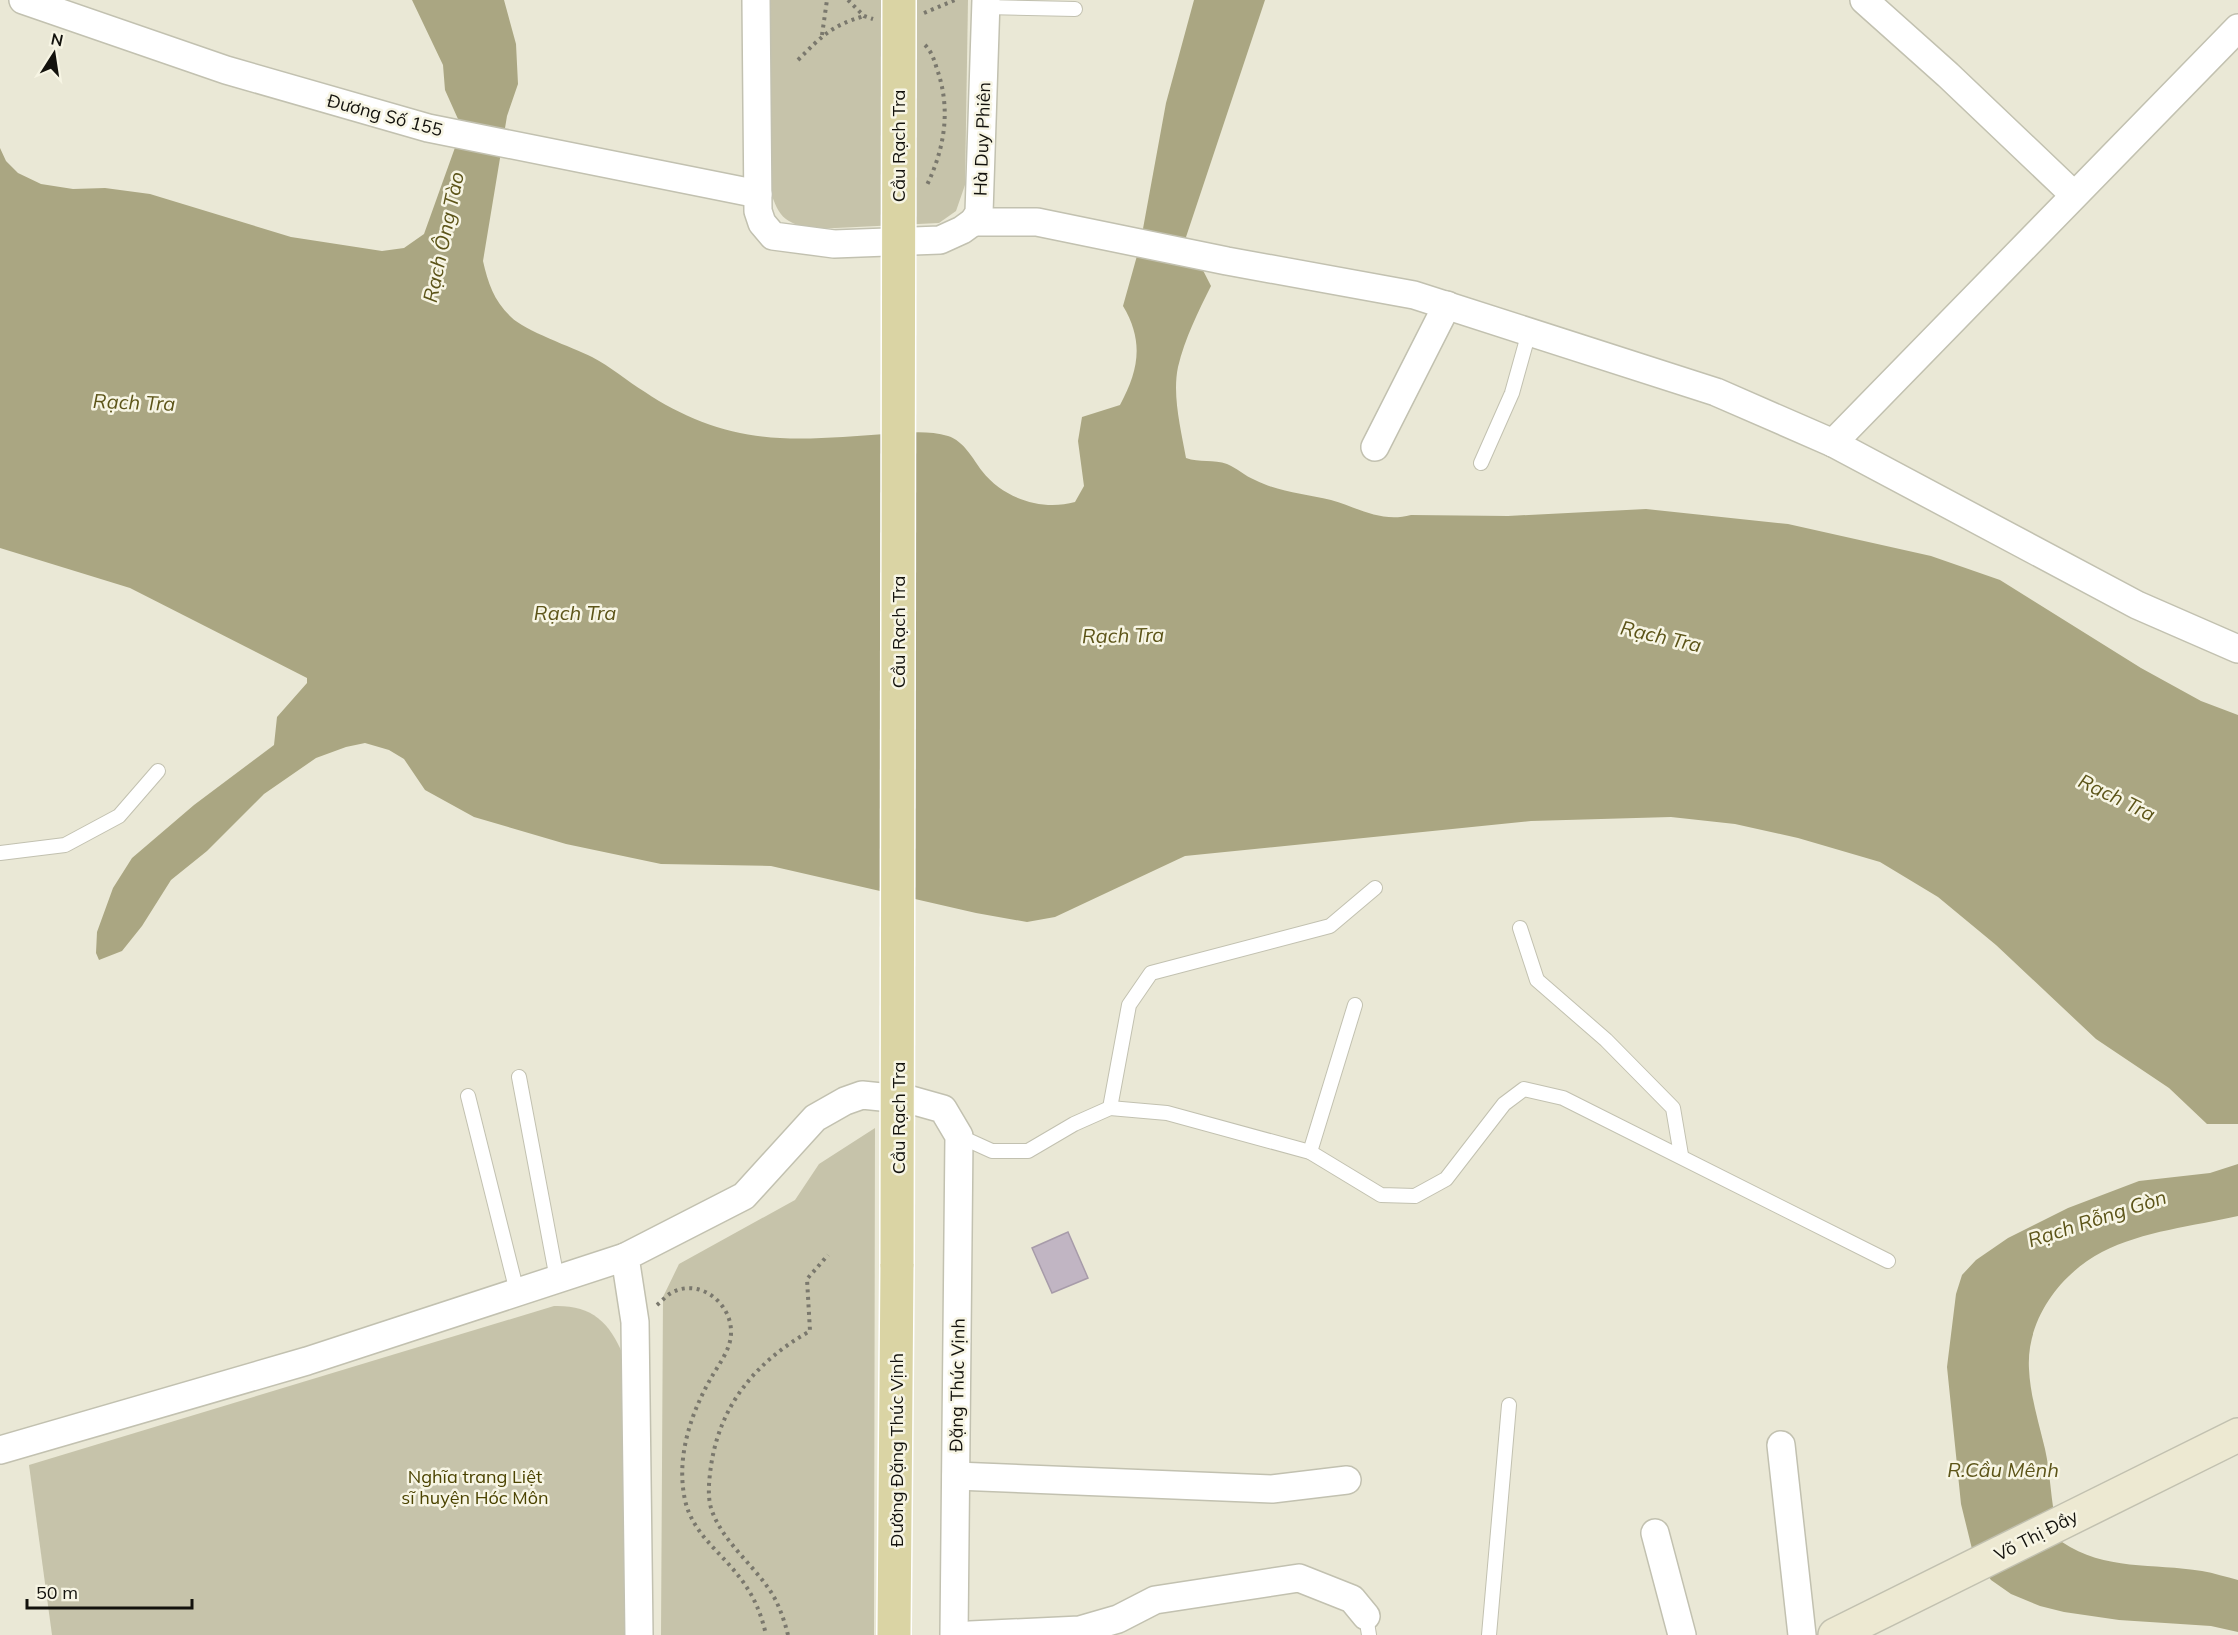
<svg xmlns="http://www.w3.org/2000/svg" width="2238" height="1635" font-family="Mulish,sans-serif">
  <rect width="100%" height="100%" fill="#eae8d6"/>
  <!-- green -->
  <g fill="#c6c3aa">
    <path d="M 771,0 L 968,0 L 965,185 L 956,211 L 939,223 L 815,229 C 783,224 777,215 769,185 Z"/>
    <polygon points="875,1128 874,1635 661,1635 663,1297 679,1264 795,1200 819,1164"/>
    <path d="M 554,1306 C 591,1305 609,1321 623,1355 L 626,1635 L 52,1635 L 29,1465 Z"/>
  </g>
  <!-- water -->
  <g fill="#aaa682">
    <path d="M 412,0 L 504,0 L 516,44 L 518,84 L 507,116 L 483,261 C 488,283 494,301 511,317 C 525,331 572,347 592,357 C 610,366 627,381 645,392 C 685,419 731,436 780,438 C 815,440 851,436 885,434 C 904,433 928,430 948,436 C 964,441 973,459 982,471 C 1004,499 1042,511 1075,502 L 1084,486 L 1078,441 L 1082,417 L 1120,405 C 1139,370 1144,341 1123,306 L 1140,245 L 1166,103 L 1194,0 L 1265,0 L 1186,237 L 1211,286 C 1198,312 1185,338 1178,367 C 1172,395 1181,430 1186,458 C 1199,463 1214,459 1227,464 C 1237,468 1245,476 1255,480 C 1279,492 1305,494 1331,500 C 1359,508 1381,523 1411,515 L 1508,516 L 1646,509 L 1788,524 L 1931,556 L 2000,580 L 2141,668 L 2201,701 L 2238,715 L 2238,1124 L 2207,1124 L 2169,1088 L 2096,1039 L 1996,945 L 1938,897 L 1880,862 L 1798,838 L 1735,824 L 1671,817 L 1531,821 L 1185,856 L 1055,917 L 1027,922 L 976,913 L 771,866 L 661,864 L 566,844 L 474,817 L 425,790 L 404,759 L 389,750 L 365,743 L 346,747 L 316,758 L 264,794 L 207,851 L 171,880 L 142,926 L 122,951 L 99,960 L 96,953 L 97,932 L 113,888 L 132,858 L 194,805 L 274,745 L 277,717 L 307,683 L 307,678 L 130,588 L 0,548 L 0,148 L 6,161 L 18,173 L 41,184 L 73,189 L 105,188 L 150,194 L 291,237 L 382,251 L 404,248 L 424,234 L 462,128 L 445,90 L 443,65 Z"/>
    <path d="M 2238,1164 L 2238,1216 C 2194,1226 2143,1231 2102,1252 C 2060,1274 2026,1320 2029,1369 C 2030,1395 2039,1423 2045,1449 C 2052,1480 2050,1512 2062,1542 C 2105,1571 2153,1563 2202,1571 C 2214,1573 2226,1577 2238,1580 L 2238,1632 L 2211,1626 L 2119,1620 L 2064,1612 L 2040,1606 L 2011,1594 L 1991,1580 L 1973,1553 L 1961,1504 L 1947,1367 L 1956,1294 L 1962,1275 L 1976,1260 L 2008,1238 L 2068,1208 L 2139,1181 L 2210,1173 Z"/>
  </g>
  <!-- building -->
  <polygon fill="#c1b5c3" stroke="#a79ba9" stroke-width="1.5" points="1068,1232 1088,1278 1052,1293 1032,1248"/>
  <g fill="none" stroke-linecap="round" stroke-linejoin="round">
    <!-- lane casing -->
    <g stroke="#c2c1b0" stroke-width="16">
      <g id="lane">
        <polyline points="985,7 1075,9"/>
        <polyline points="1481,463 1512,393 1529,332"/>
        <polyline points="0,853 65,845 119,816 158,771"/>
        <polyline points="1520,928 1537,980 1606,1040 1673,1108 1681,1155"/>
        <polyline points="519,1077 557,1279"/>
        <polyline points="468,1096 517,1292"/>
        <polyline points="1110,1108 1129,1005 1151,973 1330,926 1375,888"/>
        <polyline points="959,1136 992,1151 1028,1151 1074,1124 1110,1108 1167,1113 1310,1152 1381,1195 1415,1196 1446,1179 1504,1104 1524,1089 1563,1098 1888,1261"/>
        <polyline points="1310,1152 1355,1005"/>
        <polyline points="1366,1616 1369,1635"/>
        <polyline points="1489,1635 1509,1405"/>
      </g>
    </g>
    <!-- street casing -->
    <g stroke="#c2c1b0" stroke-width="30">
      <g id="street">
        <polyline points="23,0 226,70 428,128 758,194"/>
        <polyline points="756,0 758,211 762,223 773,236 834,244 940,240 962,230 973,222 979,213 986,0"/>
        <polyline points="1864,0 1948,75 2073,194"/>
        <polyline points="973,222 1037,222 1227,261 1414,295 1716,392 1833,443 2137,605 2238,649"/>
        <polyline points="1833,443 2238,28"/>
        <polyline points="1375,447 1447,305"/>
        <polyline points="1781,1445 1802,1635"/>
        <polyline points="0,1450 307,1361 625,1257"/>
        <polyline points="956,1476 1272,1489 1347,1480"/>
        <polyline points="1655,1533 1682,1635"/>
        <polyline points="639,1635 635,1322 625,1257 744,1196 815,1118 845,1101 862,1095 911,1100 943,1109 959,1136 954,1635"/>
        <polyline points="970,1635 1080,1630 1118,1619 1155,1600 1299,1578 1352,1599 1366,1616"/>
      </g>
    </g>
    <!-- secondary casing -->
    <g stroke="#c2c1b0" stroke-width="36">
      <polyline id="secondary" points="1835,1635 2238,1435"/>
    </g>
    <!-- primary casing -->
    <g stroke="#fff" stroke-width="36">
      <polyline id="primary" points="894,1635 897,1264"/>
    </g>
    <!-- path -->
    <g stroke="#7a786d" stroke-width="4" stroke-dasharray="3 4.5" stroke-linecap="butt">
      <polyline points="848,0 864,16 873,19"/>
      <polyline points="924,13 955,0"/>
      <polyline points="822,35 827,0"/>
      <path d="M 925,45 C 932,52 934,60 937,69 C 951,109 945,147 927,185"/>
      <path d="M 798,60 C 823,35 831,26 864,16"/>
      <path d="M 657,1305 C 662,1301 666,1296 671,1293 C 699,1277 732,1303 731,1333 C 731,1349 719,1364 711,1378 C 690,1415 676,1458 685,1500 C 692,1532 718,1550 737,1574 C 752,1592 761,1612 766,1635"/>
      <path d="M 788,1635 C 784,1619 778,1602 769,1589 C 751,1563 723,1541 712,1511 C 707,1498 709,1480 711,1466 C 720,1404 757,1361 810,1331 L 807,1279 L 828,1255"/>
    </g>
    <!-- lane -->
    <use href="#lane" stroke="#fff" stroke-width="14"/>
    <!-- street -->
    <use href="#street" stroke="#fff" stroke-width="27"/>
    <!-- secondary -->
    <use href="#secondary" stroke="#ede9d2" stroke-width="33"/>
    <!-- primary -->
    <use href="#primary" stroke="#dad4a4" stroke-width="33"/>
    <!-- primary-bridge casing -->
    <g stroke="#fff" stroke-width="36" stroke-linecap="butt">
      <polyline id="primary-bridge" points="897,1264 899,0"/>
    </g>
    <!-- primary-bridge -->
    <use href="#primary-bridge" stroke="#dad4a4" stroke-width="33"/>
  </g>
  <g text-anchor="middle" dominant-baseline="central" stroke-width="5" stroke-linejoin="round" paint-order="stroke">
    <!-- street labels -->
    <g font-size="18" fill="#13120d" stroke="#f7f5e4">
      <text transform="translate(385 115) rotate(15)">Đương Số 155</text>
      <text transform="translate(982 139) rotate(-88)">Hà Duy Phiên</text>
      <text transform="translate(898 146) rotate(-90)">Cầu Rạch Tra</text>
      <text transform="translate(898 632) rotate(-90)">Cầu Rạch Tra</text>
      <text transform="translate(898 1118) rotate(-90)">Cầu Rạch Tra</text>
      <text transform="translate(957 1385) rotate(-89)">Đặng Thúc Vịnh</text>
      <text transform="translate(896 1450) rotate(-90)">Đường Đặng Thúc Vịnh</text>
      <text transform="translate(2036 1535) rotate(-27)">Võ Thị Đầy</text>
    </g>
    <!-- park labels -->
    <g font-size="18" fill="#4b4300" stroke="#f7f5e4">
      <text x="475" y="1476">Nghĩa trang Liệt<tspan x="475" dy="21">sĩ huyện Hóc Môn</tspan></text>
    </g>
    <!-- water labels -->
    <g font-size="20" font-style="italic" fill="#5c5418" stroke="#f7f5e4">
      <text transform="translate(443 237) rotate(-78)">Rạch Ông Tào</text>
      <text transform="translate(134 402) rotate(2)">Rạch Tra</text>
      <text x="575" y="612">Rạch Tra</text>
      <text transform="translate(1123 635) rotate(-1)">Rạch Tra</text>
      <text transform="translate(1661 636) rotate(13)">Rạch Tra</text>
      <text transform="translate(2117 797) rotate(26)">Rạch Tra</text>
      <text transform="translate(2097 1218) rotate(-18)">Rạch Rỗng Gòn</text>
      <text x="2003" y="1469">R.Cầu Mênh</text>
    </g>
  </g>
  <!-- north arrow -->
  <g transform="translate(54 54) rotate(12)" stroke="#f7f5e4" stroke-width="4.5" paint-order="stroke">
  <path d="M0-4.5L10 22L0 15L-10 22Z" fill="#13120d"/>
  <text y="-9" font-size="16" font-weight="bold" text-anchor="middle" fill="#13120d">N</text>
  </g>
  <!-- scale -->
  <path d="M27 1599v9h165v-9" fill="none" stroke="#13120d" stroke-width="3"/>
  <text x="36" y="1599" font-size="18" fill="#13120d" stroke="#f7f5e4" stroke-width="4.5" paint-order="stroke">50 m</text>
</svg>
